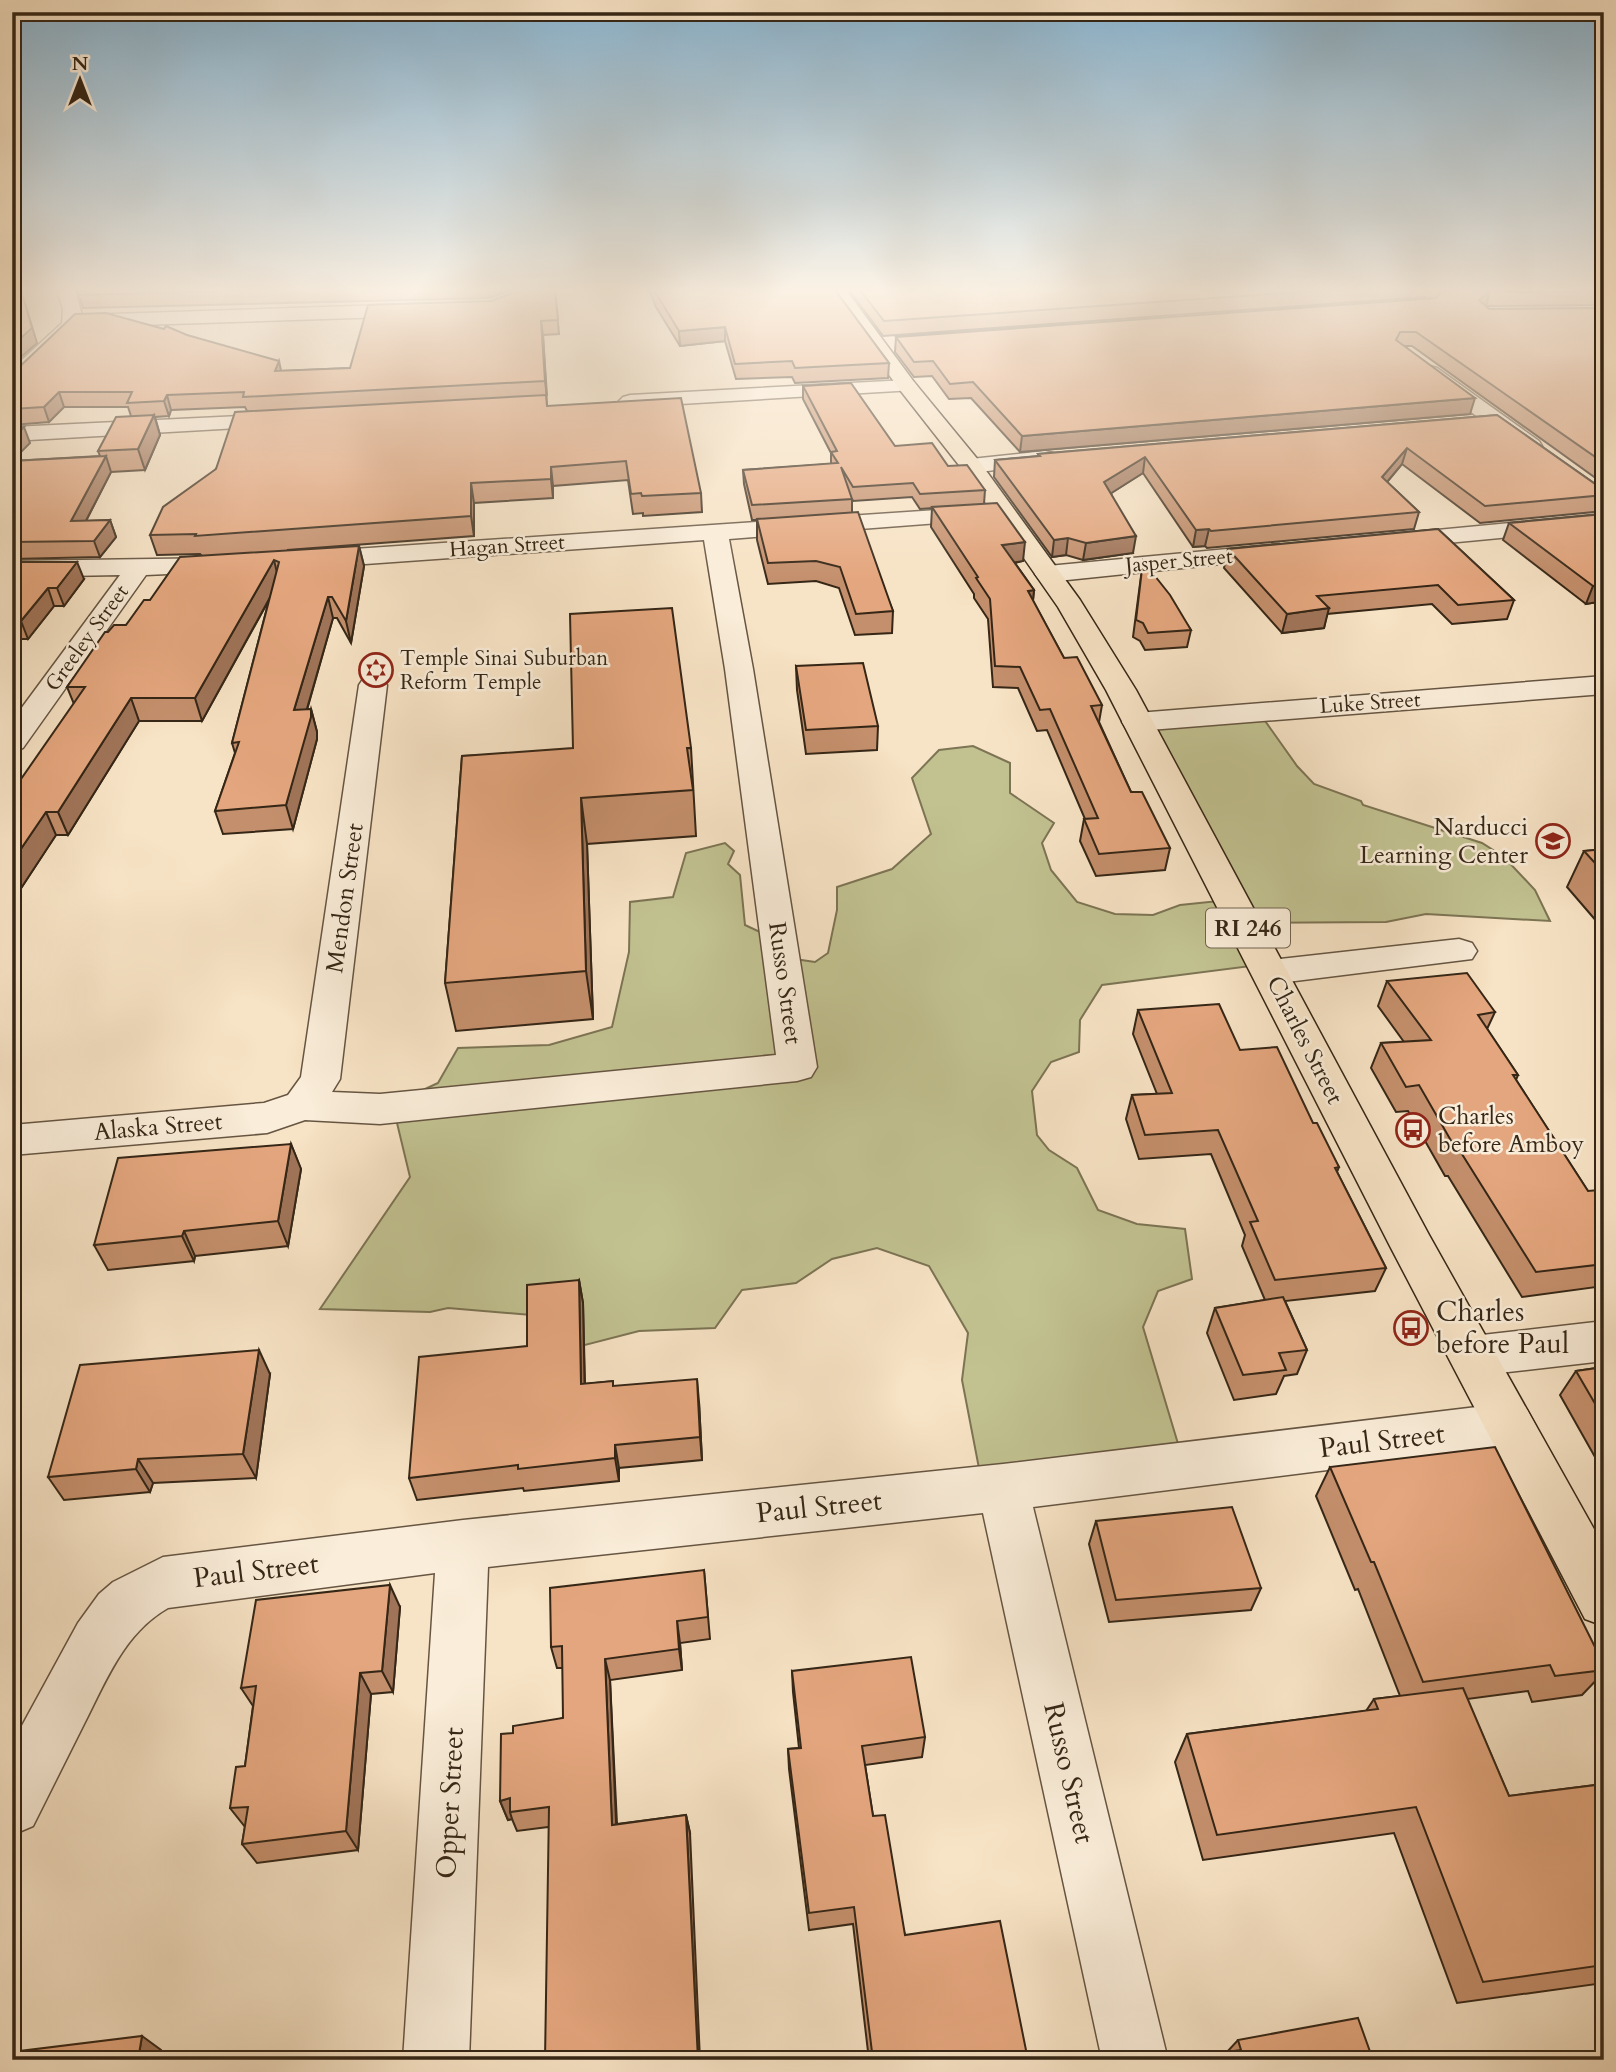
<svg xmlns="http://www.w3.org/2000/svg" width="1616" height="2072" font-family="Cardo,serif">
  <rect width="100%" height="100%" fill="#f7e3c5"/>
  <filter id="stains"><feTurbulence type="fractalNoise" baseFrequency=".00286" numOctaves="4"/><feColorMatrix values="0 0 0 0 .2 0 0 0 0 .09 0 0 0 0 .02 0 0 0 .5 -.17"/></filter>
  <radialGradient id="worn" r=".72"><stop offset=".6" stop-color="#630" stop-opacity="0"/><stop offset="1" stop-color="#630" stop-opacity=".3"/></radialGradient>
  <!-- green -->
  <polygon fill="#c2c291" stroke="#7c7454" stroke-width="2" points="1263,718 1297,766 1314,784 1361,801 1363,805 1482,843 1504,857 1535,890 1550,921 1426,914 1386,922 1249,923 1259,965 1102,985 1080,1020 1079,1052 1051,1062 1032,1091 1037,1135 1049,1150 1077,1168 1098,1210 1137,1224 1185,1229 1192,1279 1158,1291 1143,1327 1185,1467 982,1484 962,1380 968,1333 929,1266 877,1248 832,1259 796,1283 742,1290 715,1328 639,1331 585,1345 555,1317 448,1308 430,1312 320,1309 410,1177 397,1123 367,1097 423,1090 438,1083 458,1048 549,1045 612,1027 629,952 630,902 673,897 686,853 725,843 734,851 728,864 740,875 745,925 773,938 781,957 815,962 828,953 837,910 837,887 892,869 931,834 912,778 939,750 973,746 1010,763 1010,793 1054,823 1042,843 1051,870 1077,902 1115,914 1153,915 1180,905 1229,900 1145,728"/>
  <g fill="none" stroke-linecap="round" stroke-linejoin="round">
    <!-- street casing -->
    <g stroke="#665542" stroke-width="3">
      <g id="street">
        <polygon points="57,290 75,290 82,315 418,304 427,310 418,316 79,327 19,384 12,386 12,369 62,323 63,309"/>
        <polygon points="1430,366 1437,368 1539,441 1542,446 1539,451 1523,451 1423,376 1420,372 1423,368"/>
        <polygon points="907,380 914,382 917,386 914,390 630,407 623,405 619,401 623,397 630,395"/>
        <polygon points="283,414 291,415 294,420 291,425 12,441 12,427"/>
        <polygon points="1045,451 1053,453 1056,458 1053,463 971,473 963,471 960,466 963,461 971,459"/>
        <polygon points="982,507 991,509 994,514 991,519 729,539 753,669 817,1067 811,1077 797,1081 380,1124 305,1120 267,1133 12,1155 12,1125 264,1103 288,1095 301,1077 359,685 363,679 373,676 383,679 387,685 340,1079 332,1092 380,1094 776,1055 725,669 704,540 309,568 300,565 296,560 300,555 309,552"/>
        <polygon points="1604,514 1604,528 1395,548 1386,546 1383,541 1386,536 1395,534"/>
        <polygon points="1279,544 1288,547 1292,552 1288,557 1048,582 1039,579 1035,574 1039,569 1048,566"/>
        <polygon points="224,558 233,561 237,566 233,571 146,575 23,748 12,751 12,721 120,575 12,577 12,561"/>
        <polygon points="1604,676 1604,694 1137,731 1126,728 1122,722 1126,716 1137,713"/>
        <polygon points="1459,939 1472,943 1477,951 1472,959 1271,984 1258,981 1253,972 1258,963 1271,960"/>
        <polygon points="1604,1321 1604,1361 1473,1376 1456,1370 1449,1356 1456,1342 1473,1336"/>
        <path d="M 1510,1403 L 1527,1410 L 1535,1425 L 1527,1440 L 1510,1447 L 1033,1507 L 1168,2060 L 1102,2060 L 983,1513 L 488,1567 L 469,2060 L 403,2060 L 435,1573 L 168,1608 C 124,1633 106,1681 84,1724 C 67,1758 50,1792 33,1826 L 12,1835 L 12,1744 L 78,1623 L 99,1594 L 113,1582 L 163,1557 L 463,1520 L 1003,1464 Z"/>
      </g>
    </g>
    <!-- primary casing -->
    <g stroke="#352616" stroke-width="3">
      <polygon id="primary" points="828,290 846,290 914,382 979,461 1080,600 1136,690 1429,1235 1604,1547 1604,1626 1585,1619 1391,1248 1106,690 1058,607 962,469 900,390"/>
    </g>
    <!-- street -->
    <use href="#street" fill="#faedd9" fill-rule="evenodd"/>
    <!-- primary -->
    <use href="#primary" fill="#f7e3c5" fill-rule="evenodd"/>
  </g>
  <!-- wall -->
  <g fill="#c48f6c" stroke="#352616" stroke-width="2">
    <polygon points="77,290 512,290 489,298 83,308"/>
    <polygon points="555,290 559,334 543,335 547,406 701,493 702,512 643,516 643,513 633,514 628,480 553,486 553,498 474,503 474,536 287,550 359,546 364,566 351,643 337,618 333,618 307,710 311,709 317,732 317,739 293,829 223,834 215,811 235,753 232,743 269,600 202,721 139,721 68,835 56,835 12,902 74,704 67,687 108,632 126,625 150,600 201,555 200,554 157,555 150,535 216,469 247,411 245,407 171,410 169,416 155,417 160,435 145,470 111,472 86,521 110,520 116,537 100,557 12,559 12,461 100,456 98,451 131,416 128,407 64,407 49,422 12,425 12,372 187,335 281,371 350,368 491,301"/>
    <polygon points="649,290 835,290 889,363 888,378 795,383 792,377 736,379 725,341 680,346 656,307"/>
    <polygon points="849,290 1604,290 1604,305 1486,306 1489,309 1604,308 1604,484 1412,346 1405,346 1470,414 1020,452 971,398 949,399 932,376 914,377 895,352 896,337 1430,299 1425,297 883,336"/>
    <polygon points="803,386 895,446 948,466 985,490 984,504 1023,561 1015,563 1034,590 1033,601 1064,658 1102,705 1099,722 1131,792 1170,848 1165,870 1096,876 1080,841 1084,819 1085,819 1047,730 1037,731 1018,688 993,687 988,619 974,598 974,594 931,527 932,508 920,509 912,497 853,501 852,499 852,512 893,611 892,633 855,635 839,588 816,581 768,584 757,540 757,520 752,520 744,484 743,470 831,464 831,453 803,399"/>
    <polygon points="1497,415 1601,488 1604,489 1604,511 1480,523 1402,464 1387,482 1419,512 1414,529 1207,548 1205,546 1193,547 1143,473 1111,493 1133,553 1083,560 1066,555 1052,557 994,477 995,460 1038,456 1038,454"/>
    <polygon points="1604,514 1604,601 1586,604 1503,540 1509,523"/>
    <polygon points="1438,529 1514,600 1507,619 1452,624 1432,604 1327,614 1324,628 1282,633 1224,568 1228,549"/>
    <polygon points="1143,561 1191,630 1187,647 1145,650 1140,641 1133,637"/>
    <polygon points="12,562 84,579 64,606 54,606 28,639 16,639 12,643"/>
    <polygon points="796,666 878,726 877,750 806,754 797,690"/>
    <polygon points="691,748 696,836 587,844 593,1019 456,1031 445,983 462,756"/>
    <polygon points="1604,849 1604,930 1567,887 1584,851"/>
    <polygon points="1387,981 1495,1012 1487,1029 1518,1075 1516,1080 1588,1191 1604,1196 1604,1286 1522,1297 1448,1176 1445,1176 1408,1111 1396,1112 1371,1068 1381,1043 1404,1042 1378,1006"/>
    <polygon points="1138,1010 1240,1050 1313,1123 1339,1167 1337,1172 1386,1268 1375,1291 1285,1301 1307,1350 1297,1374 1284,1376 1276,1394 1234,1400 1207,1333 1215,1308 1265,1300 1242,1246 1245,1235 1211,1154 1139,1159 1126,1119 1132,1095 1157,1094 1133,1034"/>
    <polygon points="291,1144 301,1169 288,1246 195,1256 194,1261 108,1270 94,1245"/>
    <polygon points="579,1280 583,1303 585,1384 613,1381 613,1386 699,1402 702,1460 619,1468 619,1481 524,1491 523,1488 417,1500 409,1478 527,1346"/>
    <polygon points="1604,1367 1604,1473 1560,1395 1576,1371"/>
    <polygon points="270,1374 256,1478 153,1483 150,1492 64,1500 48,1477"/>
    <polygon points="1330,1467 1604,1665 1604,1672 1582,1695 1532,1702 1528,1691 1467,1699 1509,1796 1604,1784 1604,1983 1457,2003 1394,1833 1203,1860 1175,1762 1187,1734 1366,1711 1374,1699 1400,1696 1358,1589 1355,1590 1316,1496"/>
    <polygon points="1096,1521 1261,1588 1251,1610 1109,1622 1089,1544"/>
    <polygon points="704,1570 710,1639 680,1643 682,1670 610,1680 617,1824 686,1815 690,1833 548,1827 517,1831 512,1819 508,1820 500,1801 513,1733 563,1718 563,1668 557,1668 551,1647"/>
    <polygon points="400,1607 393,1692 371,1694 358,1850 257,1863 242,1844 245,1827 230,1808 245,1766 253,1706 241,1688"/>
    <polygon points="792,1671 925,1737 922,1757 865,1765 873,1816 905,1935 1028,2060 869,2060 853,1924 809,1930 789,1769 788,1749 799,1748 793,1692"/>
    <polygon points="1238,2040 1373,2060 1212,2060 1218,2053 1227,2052"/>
  </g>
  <!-- shaded-wall -->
  <g fill="#a07458" stroke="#352616" stroke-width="2">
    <polygon points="21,290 37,343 12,365 12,346"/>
    <polygon points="488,290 512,290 489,298"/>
    <polygon points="1490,292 1486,306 1479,300"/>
    <polygon points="541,321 543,335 547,396 545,381"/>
    <polygon points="725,327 725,341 680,346 679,331"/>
    <polygon points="279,361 282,375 275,371"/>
    <polygon points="59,392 64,407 49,422 44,407"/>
    <polygon points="167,395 171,410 169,416 164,401"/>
    <polygon points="1475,398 1470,414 1020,452 1022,436"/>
    <polygon points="154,415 160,435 145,470 138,449"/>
    <polygon points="24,427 30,443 12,461 12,439"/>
    <polygon points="1407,448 1402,464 1377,494 1382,477"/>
    <polygon points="106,456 111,472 77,538 71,521"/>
    <polygon points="1145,457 1143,473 1102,499 1104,482"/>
    <polygon points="551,467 553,486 553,498 551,479"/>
    <polygon points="471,483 474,503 474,536 471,516"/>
    <polygon points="110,520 116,537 100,557 94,541"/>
    <polygon points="1209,529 1205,546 1193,547 1196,530"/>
    <polygon points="1136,536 1133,553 1083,560 1086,543"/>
    <polygon points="1068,538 1066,555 1052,557 1054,540"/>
    <polygon points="1025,542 1023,561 1000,565 1002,545"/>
    <polygon points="359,546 364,566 351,643 346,621"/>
    <polygon points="274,560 279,581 202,721 195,698"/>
    <polygon points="77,562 84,579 64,606 57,588"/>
    <polygon points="1604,584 1604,601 1586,604 1593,586"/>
    <polygon points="48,588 54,606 28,639 21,621"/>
    <polygon points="1034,590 1032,610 1028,591"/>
    <polygon points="328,597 333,618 300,733 294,710"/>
    <polygon points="1329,608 1324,628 1282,633 1287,614"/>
    <polygon points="12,630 16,639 12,643"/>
    <polygon points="131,698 139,721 68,835 58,812"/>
    <polygon points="311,709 317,732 317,739 293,829 286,805"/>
    <polygon points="581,798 587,844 593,1019 586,971"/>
    <polygon points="46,812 56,835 12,902 12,862"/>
    <polygon points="291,1144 301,1169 288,1246 278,1221"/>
    <polygon points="184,1231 195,1256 194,1261 182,1236"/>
    <polygon points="579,1280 583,1303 585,1407 581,1384"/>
    <polygon points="259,1350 270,1374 256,1478 243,1454"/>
    <polygon points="697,1379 699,1402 702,1460 700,1437"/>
    <polygon points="615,1445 619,1468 619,1481 615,1458"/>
    <polygon points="138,1459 153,1483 150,1492 136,1469"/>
    <polygon points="390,1585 400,1607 393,1692 382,1671"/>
    <polygon points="677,1621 680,1643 682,1670 679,1649"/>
    <polygon points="605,1659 610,1680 617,1844 612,1825"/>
    <polygon points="360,1673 371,1694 358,1850 346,1831"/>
    <polygon points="510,1798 510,1812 512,1819 508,1820 500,1801"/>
    <polygon points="686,1815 690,1833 700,2060 698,2060"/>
    <polygon points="142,2036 161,2050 159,2060 138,2060"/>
  </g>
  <!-- building -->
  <g fill="#e4a67e" stroke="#352616" stroke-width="2">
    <polygon points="12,290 21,290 32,328 12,346"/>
    <polygon points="77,290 265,290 78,295"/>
    <polygon points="521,290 555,290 558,320 541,321 545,381 243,397 244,392 167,395 164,401 127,403 132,392 59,392 44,407 12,409 12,372 15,371 75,314 106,313 164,329 166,326 187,335 279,361 275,371 350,368 368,305 491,301"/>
    <polygon points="654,290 835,290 889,363 795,368 792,361 735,364 725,327 679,331"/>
    <polygon points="860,290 1331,290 884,321"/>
    <polygon points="1439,290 1604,290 1604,291 1490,292 1479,300 1489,309 1604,308 1604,463 1416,332 1400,332 1396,340 1475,398 1022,436 973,382 950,384 933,361 914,362 896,337 1436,298 1440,293"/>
    <polygon points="851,383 895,446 932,443 948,466 967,465 985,490 920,494 913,483 853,487 841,467 852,499 752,505 743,470 838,463 831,452 837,451 803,386"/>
    <polygon points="546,395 547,406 681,398 701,493 642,496 641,493 631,494 626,461 551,467 551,479 471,483 471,516 195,536 196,534 150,535 163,507 216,469 235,412"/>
    <polygon points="154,415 138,449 98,451 116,417"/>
    <polygon points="1497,415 1601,488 1604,489 1604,495 1485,506 1407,448 1382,477 1419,512 1211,531 1209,529 1196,530 1145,457 1104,482 1136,536 1086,543 1068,538 1054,540 995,460 1040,456 1038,454"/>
    <polygon points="12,427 24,427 12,439"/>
    <polygon points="106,456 71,521 110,520 94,541 12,542 12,461"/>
    <polygon points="997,503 1025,542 1002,545 1034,590 1028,591 1064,658 1077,657 1102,705 1091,706 1131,792 1142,792 1170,848 1099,854 1084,819 1098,818 1050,709 1040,710 1020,667 995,666 990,599 976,578 978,577 932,507"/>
    <polygon points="858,512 893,611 856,614 840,567 816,561 768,563 757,519"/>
    <polygon points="1604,514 1604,584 1593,586 1509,523"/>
    <polygon points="1438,529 1514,600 1458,605 1438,585 1317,596 1329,608 1287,614 1228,549"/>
    <polygon points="359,546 346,621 332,597 328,597 294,710 311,709 311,717 286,805 215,811 239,742 232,743 279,562 274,560 195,698 131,698 58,812 46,812 12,862 12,792 85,687 67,687 105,632 108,632 114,625 126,625 144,600 150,600 180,557"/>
    <polygon points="1143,561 1170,595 1191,630 1148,633 1143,623 1136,620"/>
    <polygon points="12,562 77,562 57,588 48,588 21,621 12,621"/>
    <polygon points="672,608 691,748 687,748 693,790 581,798 586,971 445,983 462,756 573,748 570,614"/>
    <polygon points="863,663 878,726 806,730 796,666"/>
    <polygon points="1604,849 1604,873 1584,851"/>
    <polygon points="1467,973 1495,1012 1478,1015 1518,1075 1513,1075 1588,1191 1599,1190 1604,1196 1604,1264 1536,1272 1460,1151 1457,1151 1419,1085 1406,1087 1381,1043 1431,1040 1387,981"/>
    <polygon points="1219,1004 1240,1050 1277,1047 1313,1123 1317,1123 1339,1167 1335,1168 1386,1268 1275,1280 1250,1222 1258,1221 1218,1130 1145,1135 1132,1095 1172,1093 1138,1010"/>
    <polygon points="291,1144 278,1221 184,1231 182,1236 94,1245 118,1158"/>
    <polygon points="579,1280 581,1384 613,1381 613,1386 697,1379 700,1437 615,1445 615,1458 518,1469 518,1465 409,1478 419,1357 527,1346 527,1285"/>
    <polygon points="1283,1297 1307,1350 1279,1353 1286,1370 1243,1375 1215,1308"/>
    <polygon points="259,1350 243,1454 138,1459 136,1469 48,1477 80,1365"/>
    <polygon points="1604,1367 1604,1419 1576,1371"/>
    <polygon points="1495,1447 1604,1665 1604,1670 1555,1676 1550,1665 1423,1682 1374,1562 1371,1562 1330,1467"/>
    <polygon points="1232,1507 1261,1588 1116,1600 1096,1521"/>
    <polygon points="704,1570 708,1617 677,1621 679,1649 605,1659 612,1825 686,1815 698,2060 545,2060 549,1807 510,1812 510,1798 500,1801 501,1734 513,1733 513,1726 563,1718 562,1646 551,1647 550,1588"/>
    <polygon points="390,1585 382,1671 360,1673 346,1831 242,1844 248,1807 230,1808 236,1767 245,1766 256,1686 241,1688 256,1600"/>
    <polygon points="911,1657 925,1737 862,1746 873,1816 885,1815 905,1935 1000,1921 1028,2060 873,2060 854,1907 809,1913 788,1749 801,1748 792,1671"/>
    <polygon points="1463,1688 1509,1796 1604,1784 1604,1965 1483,1982 1416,1807 1217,1835 1187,1734 1378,1709 1374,1699"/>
    <polygon points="1358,2018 1373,2060 1220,2060 1218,2053 1241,2050 1238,2040"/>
    <polygon points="142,2036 138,2060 12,2060 12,2052"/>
  </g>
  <!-- sky -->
  <linearGradient id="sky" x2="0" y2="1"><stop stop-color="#8ab8d6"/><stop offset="0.5" stop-color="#fbf2e5"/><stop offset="1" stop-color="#fbf2e5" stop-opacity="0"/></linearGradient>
  <rect width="1616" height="580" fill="url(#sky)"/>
  <!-- icons -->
  <defs>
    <g id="synagogue-ring" transform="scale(1.75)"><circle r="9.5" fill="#faedd9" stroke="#8f2418" stroke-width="1.5"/><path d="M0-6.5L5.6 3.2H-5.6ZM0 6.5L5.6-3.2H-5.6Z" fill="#8f2418"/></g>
    <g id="school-ring" transform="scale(1.75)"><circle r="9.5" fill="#faedd9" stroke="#8f2418" stroke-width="1.5"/><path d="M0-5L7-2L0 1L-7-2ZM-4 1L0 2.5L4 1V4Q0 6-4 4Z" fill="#8f2418"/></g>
    <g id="bus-ring" transform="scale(1.75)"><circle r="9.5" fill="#faedd9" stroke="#8f2418" stroke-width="1.5"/><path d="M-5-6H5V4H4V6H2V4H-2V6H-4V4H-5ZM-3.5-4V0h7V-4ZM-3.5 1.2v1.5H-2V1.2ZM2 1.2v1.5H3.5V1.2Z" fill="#8f2418"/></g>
  </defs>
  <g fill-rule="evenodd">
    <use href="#synagogue-ring" x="376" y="670"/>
    <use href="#school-ring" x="1553" y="841"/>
    <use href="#bus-ring" x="1413" y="1130"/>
    <use href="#bus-ring" x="1411" y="1328"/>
  </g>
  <g text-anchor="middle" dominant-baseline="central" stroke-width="5" stroke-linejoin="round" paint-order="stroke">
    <!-- far-street labels -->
    <g font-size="21" fill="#352616" stroke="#faedd9">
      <text transform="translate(507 546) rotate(-4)">Hagan Street</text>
      <text transform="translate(1179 561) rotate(-5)">Jasper Street</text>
      <text transform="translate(87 638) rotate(-54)">Greeley Street</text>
      <text transform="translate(1370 703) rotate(-4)">Luke Street</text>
    </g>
    <!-- far-poi labels -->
    <g font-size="21" fill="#352616" stroke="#faedd9" text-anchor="start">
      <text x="400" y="658">Temple Sinai Suburban<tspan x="400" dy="24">Reform Temple</tspan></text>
    </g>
    <!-- shield labels -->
    <rect fill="#faedd9" stroke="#706250" stroke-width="2" x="1206" y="908.5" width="84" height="39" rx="5"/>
    <g font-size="23" font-weight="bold" fill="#352616">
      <text x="1248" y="928">RI 246</text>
    </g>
    <!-- poi labels -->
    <g font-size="24" fill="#352616" stroke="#faedd9" text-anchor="end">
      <text x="1528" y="827">Narducci<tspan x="1528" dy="28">Learning Center</tspan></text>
      <text x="1438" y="1116" text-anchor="start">Charles<tspan x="1438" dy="28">before Amboy</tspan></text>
    </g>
    <!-- street labels -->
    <g font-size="24" fill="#352616" stroke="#faedd9">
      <text transform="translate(345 898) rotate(-82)">Mendon Street</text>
      <text transform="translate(785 983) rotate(82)">Russo Street</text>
      <text transform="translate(1305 1040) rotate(63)">Charles Street</text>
      <text transform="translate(158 1127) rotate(-5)">Alaska Street</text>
    </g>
    <!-- near-poi labels -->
    <g font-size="28" fill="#352616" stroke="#faedd9" text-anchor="start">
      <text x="1436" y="1312">Charles<tspan x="1436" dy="32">before Paul</tspan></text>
    </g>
    <!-- near-street labels -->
    <g font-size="28" fill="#352616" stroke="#faedd9">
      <text transform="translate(1382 1441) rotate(-7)">Paul Street</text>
      <text transform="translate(819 1507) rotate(-6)">Paul Street</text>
      <text transform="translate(256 1571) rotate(-7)">Paul Street</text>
      <text transform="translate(1069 1773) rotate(77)">Russo Street</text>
      <text transform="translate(450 1803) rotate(-87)">Opper Street</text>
    </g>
  </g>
  <!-- margin -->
  <rect width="1616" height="2072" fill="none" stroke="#f7e3c5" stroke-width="42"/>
  <rect x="14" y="14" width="1588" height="2044" fill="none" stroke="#352616" stroke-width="3.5"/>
  <rect x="21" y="21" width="1574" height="2030" fill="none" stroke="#352616" stroke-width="2"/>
  <!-- north arrow -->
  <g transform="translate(80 80)" stroke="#faedd9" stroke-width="5" paint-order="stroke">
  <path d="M0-5L12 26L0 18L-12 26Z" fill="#352616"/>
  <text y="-10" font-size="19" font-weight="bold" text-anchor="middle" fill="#352616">N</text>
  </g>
  <rect width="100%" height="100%" filter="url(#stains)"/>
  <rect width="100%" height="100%" fill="url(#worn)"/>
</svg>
